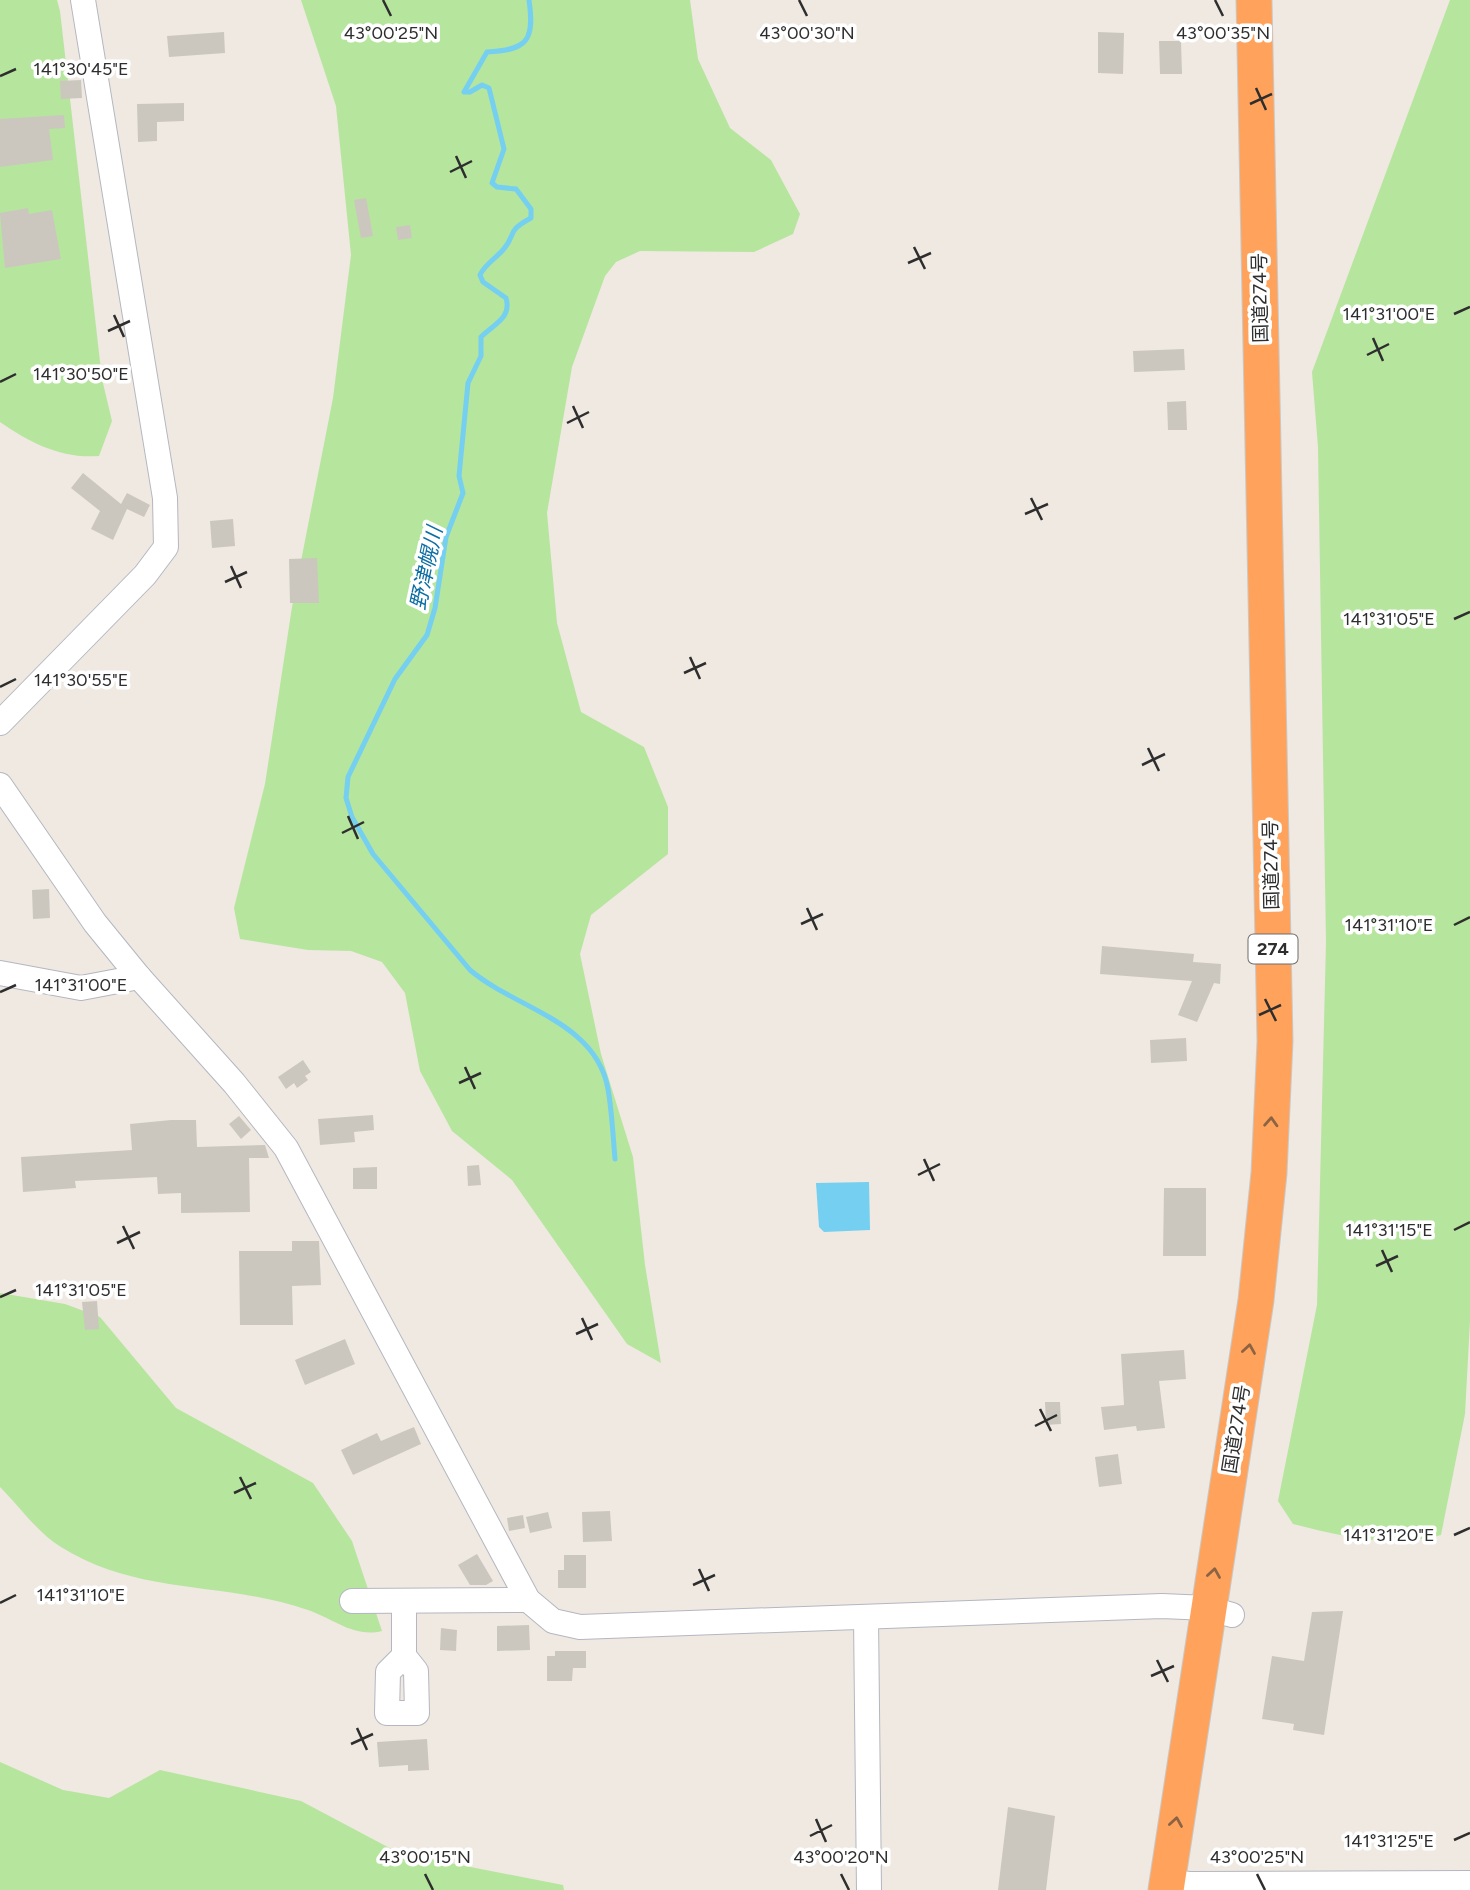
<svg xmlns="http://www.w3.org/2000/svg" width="1470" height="1890" font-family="Figtree,'Noto Sans JP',sans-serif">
  <rect width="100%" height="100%" fill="#efe9e1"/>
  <!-- green -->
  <g fill="#b6e59e">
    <path d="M 0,0 L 57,0 L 60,11 L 102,379 L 112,421 L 99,456 C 62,459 30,443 0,422 Z"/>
    <polygon points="301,0 690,0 698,59 730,128 771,160 800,214 793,234 754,252 640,251 616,262 605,276 572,367 547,513 557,623 581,712 644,747 668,807 668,854 591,915 580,954 601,1054 633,1157 645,1265 661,1363 627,1344 512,1180 452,1131 420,1071 405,993 382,962 351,951 308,950 240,939 234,908 265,784 292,607 333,398 351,255 336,106"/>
    <path d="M 1450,0 L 1470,0 L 1470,1321 L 1465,1414 L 1441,1535 C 1387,1548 1346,1537 1293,1524 L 1278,1501 L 1317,1305 L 1326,942 L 1318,447 L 1312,372 Z"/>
    <path d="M 0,1293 L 65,1304 L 100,1317 L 176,1408 L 313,1483 L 352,1541 L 382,1631 C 354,1638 334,1619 308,1610 C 225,1581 139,1596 61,1547 C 38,1533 19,1506 0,1487 Z"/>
    <polygon points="0,1762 63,1790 109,1798 160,1770 301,1801 399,1853 563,1885 564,1890 0,1890"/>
  </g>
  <!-- water -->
  <polygon fill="#75cff0" points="869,1182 870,1230 824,1232 819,1227 816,1183"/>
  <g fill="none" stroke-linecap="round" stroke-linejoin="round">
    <!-- stream -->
    <path stroke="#75cff0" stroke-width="5" d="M 529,0 C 535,41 527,50 487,52 L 464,92 L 470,92 L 482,85 L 489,88 L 504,149 L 492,183 L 497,187 L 516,189 L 531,209 L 531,218 C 505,232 517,234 503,250 C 495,259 485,264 480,275 L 483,282 L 506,298 C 512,318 494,324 481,337 L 481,356 L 468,383 L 459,476 L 463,493 L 446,537 L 435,608 L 427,635 L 395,679 L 348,777 L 346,798 L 352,817 L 373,854 L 470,970 C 516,1009 596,1021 608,1089 C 612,1112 613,1136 615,1159"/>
  </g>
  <!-- building -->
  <g fill="#cbc7bf">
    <polygon points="224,32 225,53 169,57 167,36"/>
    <polygon points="1098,32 1124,33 1123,74 1098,73"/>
    <polygon points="1159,41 1181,41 1182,74 1160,74"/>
    <polygon points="81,80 82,98 61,99 60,81"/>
    <polygon points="184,103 184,121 157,122 157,141 138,142 137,104"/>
    <polygon points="64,115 65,128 49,129 53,160 0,167 0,119"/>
    <polygon points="366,198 373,236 361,238 354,200"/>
    <polygon points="28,208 29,214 52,210 61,259 5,268 0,213"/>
    <polygon points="410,225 412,238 398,240 396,227"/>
    <polygon points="1184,349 1185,370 1134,372 1133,351"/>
    <polygon points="1186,401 1187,430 1168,430 1167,402"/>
    <polygon points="83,473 121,504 127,493 150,505 144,517 127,509 113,540 91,529 100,511 71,488"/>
    <polygon points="233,519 235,546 212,548 210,521"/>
    <polygon points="317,558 319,603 290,603 289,559"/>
    <polygon points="49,889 50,918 33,919 32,890"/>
    <polygon points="1102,946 1194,954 1193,962 1221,964 1220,984 1214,983 1197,1022 1178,1015 1192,981 1100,974"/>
    <polygon points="1186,1038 1187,1061 1151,1063 1150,1040"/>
    <polygon points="303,1060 311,1072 305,1076 308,1080 297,1088 294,1083 286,1089 278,1077"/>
    <polygon points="373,1115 374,1130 354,1132 355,1142 320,1145 318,1119"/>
    <polygon points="239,1116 251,1130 241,1139 229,1124"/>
    <polygon points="171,1120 196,1120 197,1147 265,1145 269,1158 249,1158 250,1212 181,1213 181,1193 158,1194 157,1177 75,1181 76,1188 23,1192 21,1157 132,1150 130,1124"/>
    <polygon points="479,1165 481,1185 468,1186 467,1166"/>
    <polygon points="377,1167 377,1189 353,1189 353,1168"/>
    <polygon points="1164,1188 1206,1188 1206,1256 1163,1256"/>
    <polygon points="292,1241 319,1241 321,1285 292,1286 293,1325 240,1325 239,1251 292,1251"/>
    <polygon points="97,1301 99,1329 85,1330 82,1302"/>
    <polygon points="345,1339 355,1364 305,1385 295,1360"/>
    <polygon points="1184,1350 1186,1379 1159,1381 1165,1428 1137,1431 1136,1426 1104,1430 1101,1407 1124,1405 1121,1354"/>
    <polygon points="1045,1402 1060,1402 1061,1424 1046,1425"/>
    <polygon points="414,1427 421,1444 353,1475 341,1450 377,1433 381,1441"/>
    <polygon points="1118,1454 1122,1484 1099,1487 1095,1457"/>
    <polygon points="610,1511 612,1541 583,1542 582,1512"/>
    <polygon points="548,1512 552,1528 530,1533 526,1517"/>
    <polygon points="523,1515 525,1528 509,1531 507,1518"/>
    <polygon points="477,1554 493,1581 486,1585 470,1585 458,1565"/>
    <polygon points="564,1555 586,1555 586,1588 558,1588 558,1570 564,1570"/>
    <polygon points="1343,1611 1324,1735 1293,1730 1294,1724 1262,1719 1272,1656 1304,1661 1312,1612"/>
    <polygon points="529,1625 530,1650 497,1651 497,1626"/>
    <polygon points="441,1628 457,1630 456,1651 440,1650"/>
    <polygon points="555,1651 586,1651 586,1668 573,1668 572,1681 547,1681 547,1656 555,1656"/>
    <polygon points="427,1739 429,1770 408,1771 408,1765 379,1767 377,1742"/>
    <polygon points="1008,1807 1055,1816 1046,1890 998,1890"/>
  </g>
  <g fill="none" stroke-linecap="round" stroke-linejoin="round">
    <!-- minor casing -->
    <g stroke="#b4b7c1" stroke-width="26">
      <g id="minor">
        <polyline points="0,723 145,575 166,547 165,498 83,0"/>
        <polyline points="0,785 95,923 139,977 234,1083 286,1148 528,1600 553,1621 580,1627 1162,1606 1208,1608 1232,1615"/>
        <polyline points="0,973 81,988 139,977"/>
        <polyline points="352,1601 528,1600"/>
        <polyline points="404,1601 404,1656 416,1671 417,1713 387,1713 388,1672 404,1656"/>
        <polyline points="866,1617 869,1890"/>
        <polyline points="1167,1882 1190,1884 1470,1883"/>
      </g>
    </g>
    <!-- highway casing -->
    <g stroke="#c9c9c9" stroke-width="37">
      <polyline id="highway" points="1166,1890 1256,1300 1269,1173 1275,1041 1254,0"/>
    </g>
    <!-- minor -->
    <use href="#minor" stroke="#fff" stroke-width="24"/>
    <!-- highway -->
    <use href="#highway" stroke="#ffa35c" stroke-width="35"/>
  </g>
  <!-- one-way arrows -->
  <defs><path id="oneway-chevron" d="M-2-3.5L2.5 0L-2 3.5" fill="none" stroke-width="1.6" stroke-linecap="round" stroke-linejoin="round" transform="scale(1.75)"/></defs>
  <g stroke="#8c6343">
    <use href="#oneway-chevron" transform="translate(1271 1122) rotate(-87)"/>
    <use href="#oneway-chevron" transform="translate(1249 1349) rotate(-81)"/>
    <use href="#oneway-chevron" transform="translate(1214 1573) rotate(-81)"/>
    <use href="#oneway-chevron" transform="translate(1176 1822) rotate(-81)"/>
  </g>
  <!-- ticks -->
  <path fill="none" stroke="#2e2e2e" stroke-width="2.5" d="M 383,0 L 391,16M 799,0 L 807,16M 1215,0 L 1223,16M 0,76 L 16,69M 1256,88 L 1266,110M 1250,104 L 1272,94M 456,156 L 466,178M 450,172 L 472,161M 914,247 L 925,269M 908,263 L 931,253M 1454,314 L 1470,307M 114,315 L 124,337M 108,331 L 130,321M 1373,338 L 1383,361M 1367,355 L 1389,344M 0,382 L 16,374M 573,406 L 583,428M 567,423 L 589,412M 1031,498 L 1042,520M 1025,514 L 1048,504M 231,566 L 241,588M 225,582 L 247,572M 1454,619 L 1470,612M 690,657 L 700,679M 684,673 L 706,663M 0,687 L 16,679M 1148,748 L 1159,771M 1142,765 L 1165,754M 348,816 L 358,839M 342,833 L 364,822M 807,908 L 817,930M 801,924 L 823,914M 1454,925 L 1470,917M 0,992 L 16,985M 1265,999 L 1276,1021M 1259,1015 L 1281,1005M 465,1067 L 475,1089M 459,1083 L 481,1073M 924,1159 L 934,1181M 918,1175 L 940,1164M 123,1226 L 134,1249M 1454,1230 L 1470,1222M 117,1243 L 140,1232M 1382,1250 L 1392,1272M 1376,1266 L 1398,1256M 0,1297 L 16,1290M 582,1318 L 592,1340M 576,1334 L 598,1324M 1040,1409 L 1051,1431M 1035,1426 L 1057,1415M 240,1477 L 251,1499M 234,1493 L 256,1483M 1454,1535 L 1470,1528M 699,1569 L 709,1591M 693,1585 L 715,1575M 0,1603 L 16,1595M 1157,1660 L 1168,1682M 1151,1676 L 1174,1666M 357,1728 L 367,1750M 351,1744 L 373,1734M 816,1819 L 826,1842M 810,1836 L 832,1825M 1454,1840 L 1470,1833M 425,1874 L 433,1890M 841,1874 L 849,1890M 1257,1874 L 1265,1890"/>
  <g text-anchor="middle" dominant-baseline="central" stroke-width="7" stroke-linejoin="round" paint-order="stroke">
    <!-- shield labels -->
    <rect fill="#fff" stroke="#6d6d6d" stroke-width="2" x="1248.5" y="934.5" width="49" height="29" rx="5"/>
    <g font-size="18" font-weight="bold" fill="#2e2e2e">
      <text x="1273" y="949">274</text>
    </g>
    <!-- street labels -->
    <g font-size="19" fill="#2e2e2e" stroke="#fff">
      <text transform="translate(1260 298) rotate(-91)">国道274号</text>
      <text transform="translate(1271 865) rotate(-91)">国道274号</text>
      <text transform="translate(1236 1429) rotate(-81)">国道274号</text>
    </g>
    <!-- water labels -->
    <g font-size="21" font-style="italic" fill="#0d6fa3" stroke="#fff">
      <text transform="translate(426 568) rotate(-78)">野津幌川</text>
    </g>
  </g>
  <g font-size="18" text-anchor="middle" fill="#2e2e2e" stroke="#fff" stroke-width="7" stroke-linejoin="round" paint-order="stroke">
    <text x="391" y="39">43°00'25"N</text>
    <text x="807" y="39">43°00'30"N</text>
    <text x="1223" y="39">43°00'35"N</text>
    <text x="81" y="75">141°30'45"E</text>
    <text x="1389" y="320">141°31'00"E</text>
    <text x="81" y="380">141°30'50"E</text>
    <text x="1389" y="625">141°31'05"E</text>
    <text x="81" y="686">141°30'55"E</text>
    <text x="1389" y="931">141°31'10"E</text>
    <text x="81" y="991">141°31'00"E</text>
    <text x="1389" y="1236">141°31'15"E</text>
    <text x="81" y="1296">141°31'05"E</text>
    <text x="1389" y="1541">141°31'20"E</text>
    <text x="81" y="1601">141°31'10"E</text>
    <text x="1389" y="1847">141°31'25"E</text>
    <text x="425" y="1863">43°00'15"N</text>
    <text x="841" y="1863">43°00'20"N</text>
    <text x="1257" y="1863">43°00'25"N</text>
  </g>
</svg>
